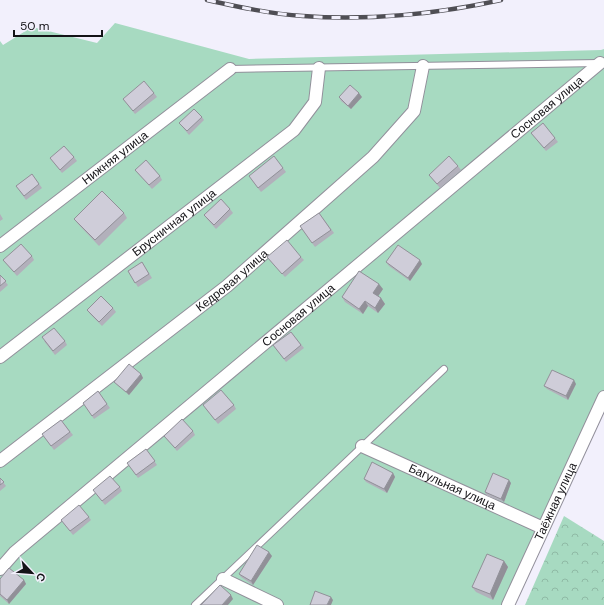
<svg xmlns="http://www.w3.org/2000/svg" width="604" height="605" font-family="'DM Sans',sans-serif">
  <defs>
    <pattern id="forest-crowns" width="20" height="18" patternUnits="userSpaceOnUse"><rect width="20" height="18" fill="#a7dac1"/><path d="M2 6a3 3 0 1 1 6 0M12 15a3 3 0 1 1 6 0" fill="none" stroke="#8fbaa5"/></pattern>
  </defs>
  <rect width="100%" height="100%" fill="#f2f0fc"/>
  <!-- green -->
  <polygon fill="#a7dac1" points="115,23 249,59 601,50 604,49 604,399 513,605 0,605 0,41 3,45 32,27 97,43"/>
  <!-- forest -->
  <polygon fill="url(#forest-crowns)" points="564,516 604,541 604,605 525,605"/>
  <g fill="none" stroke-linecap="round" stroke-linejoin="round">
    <!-- lane casing -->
    <g stroke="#92909b" stroke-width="8">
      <g id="lane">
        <polyline points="230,69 599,63"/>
        <polyline points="195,605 444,369"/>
      </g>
    </g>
    <!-- street casing -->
    <g stroke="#92909b" stroke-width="14">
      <g id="street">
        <path id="s1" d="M 0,246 L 230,69"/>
        <path id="s2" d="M 0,357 L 294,130 L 315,102 L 319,68"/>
        <path id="s3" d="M 362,446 L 543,528"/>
        <path id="s4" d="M 0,461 L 227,286 L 373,157 L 414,111 L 423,66"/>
        <path id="s5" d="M 0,569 L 15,552 L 600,63"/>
        <polyline points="223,579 277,605"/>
        <path id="s6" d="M 508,605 L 604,397"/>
      </g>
    </g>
    <!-- lane -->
    <use href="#lane" stroke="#fff" stroke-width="6"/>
    <!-- street -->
    <use href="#street" stroke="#fff" stroke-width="12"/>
    <!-- rail casing -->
    <g stroke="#4f4e54" stroke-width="4.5">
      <path id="rail" d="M 207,0 C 239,7 271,14 303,16 C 367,21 438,14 501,0"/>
    </g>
    <!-- rail -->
    <use href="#rail" stroke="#f2f0fc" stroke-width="3" stroke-dasharray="9" stroke-linecap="butt"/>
  </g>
  <!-- wall -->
  <g fill="#b2b0bb">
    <polygon points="154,93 157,97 135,114 123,99"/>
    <polygon points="339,97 362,97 351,109 341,101"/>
    <polygon points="202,117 204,120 189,135 179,123"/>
    <polygon points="531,133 555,138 558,142 546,151"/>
    <polygon points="74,157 77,161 62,173 50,158"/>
    <polygon points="458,166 461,170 440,188 429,175"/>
    <polygon points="283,168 286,172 261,192 251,179"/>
    <polygon points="135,170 160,176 162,180 152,189"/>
    <polygon points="32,174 42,188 26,200 16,186"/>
    <polygon points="230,209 233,213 216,229 207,219 204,215"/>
    <polygon points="124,213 127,218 99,246 78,224 74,219"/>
    <polygon points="319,213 334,233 315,247 300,226"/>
    <polygon points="0,214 3,219 0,221"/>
    <polygon points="32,256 34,260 17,276 3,260"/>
    <polygon points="267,257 301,257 304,260 285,277"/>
    <polygon points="142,262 152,278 138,287 128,271"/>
    <polygon points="386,262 422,264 410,281 389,266"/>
    <polygon points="0,275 8,285 0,292"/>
    <polygon points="383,289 378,296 381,298 385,304 378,313 368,306 363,314 345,302 342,297"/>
    <polygon points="113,308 116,312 102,326 90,314 87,310"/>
    <polygon points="291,332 304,348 286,362 273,345"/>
    <polygon points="44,341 65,341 67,345 55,355"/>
    <polygon points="141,374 143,378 129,395 117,385 114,382"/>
    <polygon points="576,384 568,400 547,389 544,386"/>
    <polygon points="98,391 110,408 94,419 83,403"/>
    <polygon points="234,405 236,409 218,424 205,408"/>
    <polygon points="61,420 73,435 54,450 42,434"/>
    <polygon points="193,431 195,435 177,451 164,436"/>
    <polygon points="146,449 157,465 138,478 127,463"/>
    <polygon points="393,473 395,477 387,493 366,482 364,479"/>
    <polygon points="0,478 6,486 0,491"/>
    <polygon points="511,483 504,502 487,496 485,492"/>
    <polygon points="120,487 122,491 105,505 96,494"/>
    <polygon points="89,517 91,520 73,535 63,523"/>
    <polygon points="272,556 253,585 241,577 239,574"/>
    <polygon points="504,561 508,567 493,600 476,592 472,587"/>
    <polygon points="0,579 24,580 26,584 9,604 0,596"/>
  </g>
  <!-- shaded-wall -->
  <g fill="#919098">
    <polygon points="359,93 362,97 351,109 348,106"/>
    <polygon points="420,260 422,264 410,281 408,278"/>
    <polygon points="379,284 383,289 377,298 373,293"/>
    <polygon points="381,298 385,304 378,313 375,308"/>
    <polygon points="365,301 368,306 363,314 359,309"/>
    <polygon points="141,374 143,378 129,395 126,392"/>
    <polygon points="574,380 576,384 568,400 566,396"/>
    <polygon points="393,473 395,477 387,493 384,489"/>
    <polygon points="509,480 511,483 504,502 501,499"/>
    <polygon points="269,552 272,556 253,585 251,581"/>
    <polygon points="504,561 508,567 493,600 490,594"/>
    <polygon points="24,580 26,584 9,604 7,600"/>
    <polygon points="231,595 233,599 228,605 222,605"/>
    <polygon points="331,597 333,600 331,605 327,605"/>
  </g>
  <!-- building -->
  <g fill="#cfcdd9" stroke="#919098">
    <polygon points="144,81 154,93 133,111 123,99"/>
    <polygon points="350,85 359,93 348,106 339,97"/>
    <polygon points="194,109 202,117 187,131 179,123"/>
    <polygon points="543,123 555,138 544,148 531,133"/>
    <polygon points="64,146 74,157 60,170 50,158"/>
    <polygon points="274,156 283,168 258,188 249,176"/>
    <polygon points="449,156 458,166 437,184 429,175"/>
    <polygon points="146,160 160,176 149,185 135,170"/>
    <polygon points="32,174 39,184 24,196 16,186"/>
    <polygon points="102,191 124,213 95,240 74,219"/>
    <polygon points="221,199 230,209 214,225 204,215"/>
    <polygon points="319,213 331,230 312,243 300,226"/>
    <polygon points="287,240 301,257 282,274 267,257"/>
    <polygon points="21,244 32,256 14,272 3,260"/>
    <polygon points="398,245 420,260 408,278 386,262"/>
    <polygon points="142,262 149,274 135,283 128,271"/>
    <polygon points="359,271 379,284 373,293 381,298 375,308 365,301 359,309 342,297"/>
    <polygon points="0,275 6,281 0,286"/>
    <polygon points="101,296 113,308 99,322 87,310"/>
    <polygon points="54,328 65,341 53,351 42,337"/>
    <polygon points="291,332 301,345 284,359 273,345"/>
    <polygon points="129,364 141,374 126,392 114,382"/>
    <polygon points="552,370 574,380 566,396 544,386"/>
    <polygon points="221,390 234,405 215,420 203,405"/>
    <polygon points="98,391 107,404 92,416 83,403"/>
    <polygon points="182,419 193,431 175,448 164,436"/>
    <polygon points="61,420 70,432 51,446 42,434"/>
    <polygon points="146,449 155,461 136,475 127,463"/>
    <polygon points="372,462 393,473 384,489 364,479"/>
    <polygon points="493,473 509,480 501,499 485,492"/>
    <polygon points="110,476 120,487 102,501 93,490"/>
    <polygon points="0,478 4,482 0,485"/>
    <polygon points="79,505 89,517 70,531 61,520"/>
    <polygon points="257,545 269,552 251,581 239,574"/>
    <polygon points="487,554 504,561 490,594 472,587"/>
    <polygon points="9,568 24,580 7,600 0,594 0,579"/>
    <polygon points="220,585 231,595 222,605 201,605"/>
    <polygon points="315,591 331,597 327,605 310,605"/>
  </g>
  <g text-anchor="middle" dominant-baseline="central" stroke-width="3" stroke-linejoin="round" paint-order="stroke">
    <!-- street labels -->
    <g font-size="12" fill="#141317" stroke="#f2f0fc">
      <text stroke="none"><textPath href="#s5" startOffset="716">Сосновая улица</textPath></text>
      <text stroke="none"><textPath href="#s1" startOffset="145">Нижняя улица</textPath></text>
      <text stroke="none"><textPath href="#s2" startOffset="220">Брусничная улица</textPath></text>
      <text stroke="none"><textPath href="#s4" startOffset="294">Кедровая улица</textPath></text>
      <text stroke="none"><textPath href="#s5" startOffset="392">Сосновая улица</textPath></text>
      <text stroke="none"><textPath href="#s3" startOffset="99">Багульная улица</textPath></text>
      <text stroke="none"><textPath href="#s6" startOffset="114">Таёжная улица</textPath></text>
    </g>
  </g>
  <!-- north arrow -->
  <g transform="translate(32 573) rotate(116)" stroke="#f2f0fc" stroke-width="3" paint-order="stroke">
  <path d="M0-3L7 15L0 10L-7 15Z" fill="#141317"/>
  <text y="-6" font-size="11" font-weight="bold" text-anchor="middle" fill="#141317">С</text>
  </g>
  <!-- scale -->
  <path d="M14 30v6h88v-6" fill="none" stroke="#141317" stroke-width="2"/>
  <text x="20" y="30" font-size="12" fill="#141317" stroke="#f2f0fc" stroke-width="3" paint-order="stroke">50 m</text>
</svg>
